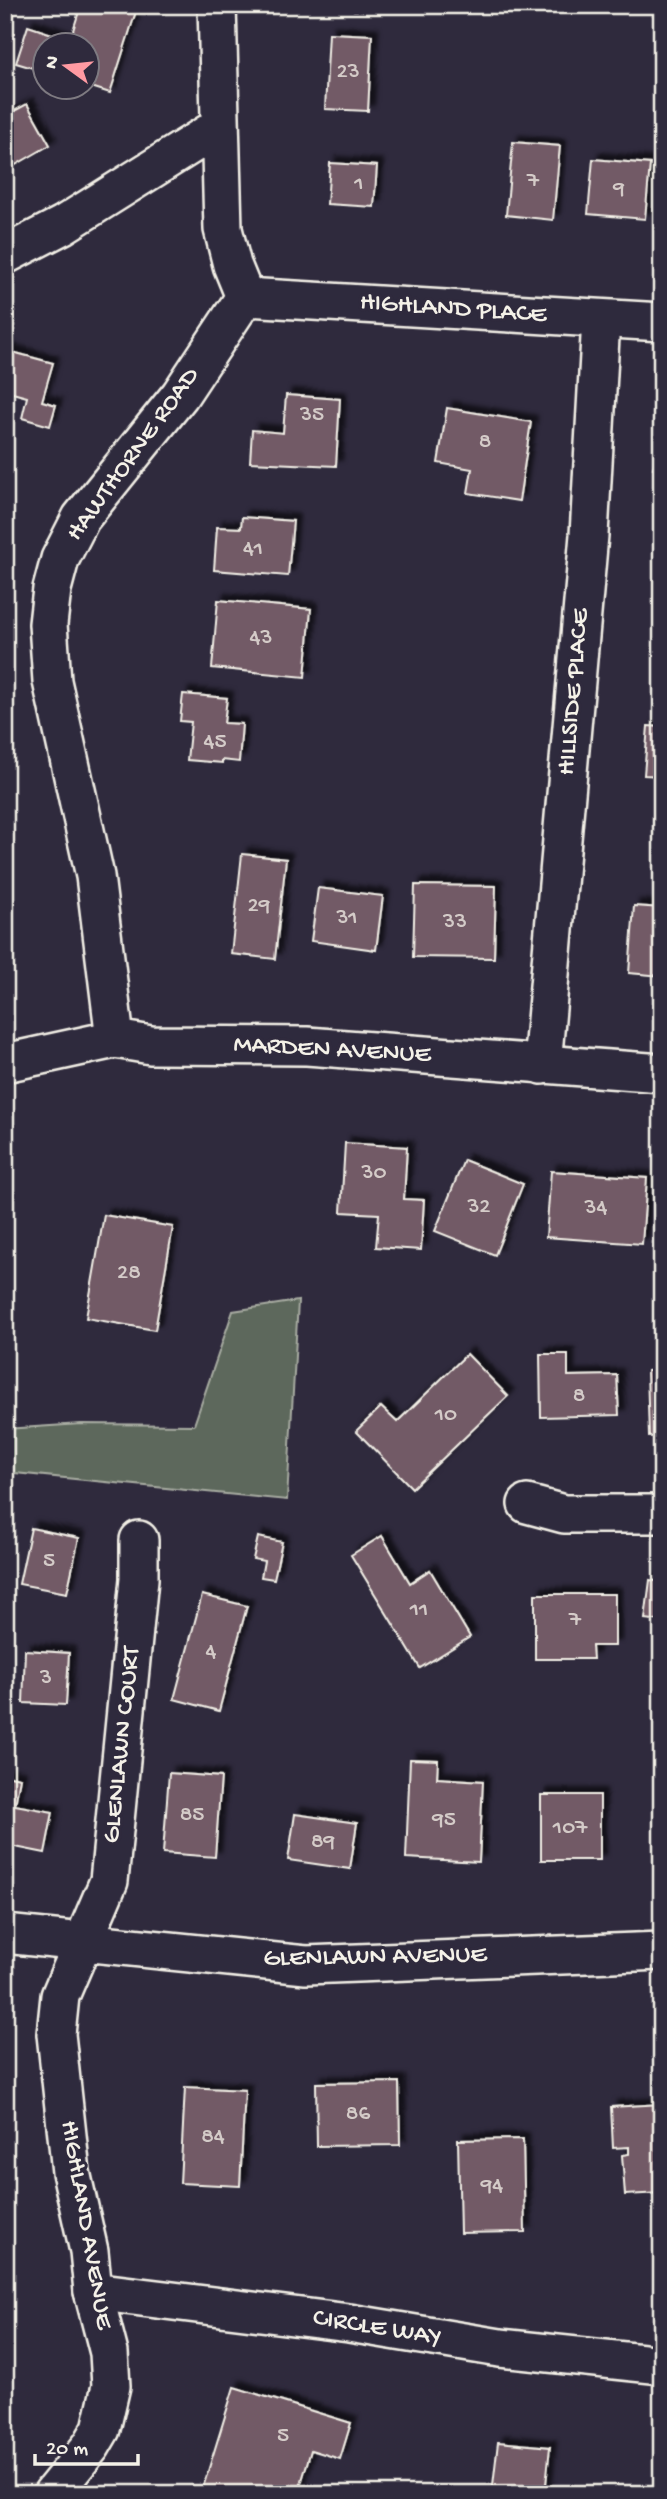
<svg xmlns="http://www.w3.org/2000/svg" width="667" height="2499" font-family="'Gochi Hand',sans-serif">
  <defs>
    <filter id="shadow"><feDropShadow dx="6" dy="-6" stdDeviation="2" flood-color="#0009"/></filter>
  </defs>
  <rect width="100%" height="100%" fill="#2f2a3d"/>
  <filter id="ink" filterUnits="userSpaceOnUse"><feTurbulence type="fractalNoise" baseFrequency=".0143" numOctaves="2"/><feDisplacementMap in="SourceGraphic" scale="14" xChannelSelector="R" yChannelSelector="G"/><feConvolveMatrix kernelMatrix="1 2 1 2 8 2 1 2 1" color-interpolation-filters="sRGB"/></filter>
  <g filter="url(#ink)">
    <!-- green -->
    <polygon fill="#5d685c" stroke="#a8aca2" stroke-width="2" points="298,1301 287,1500 5,1472 5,1429 81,1424 194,1425 233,1311"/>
    <!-- building -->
    <g fill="#725a66" stroke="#f4f1e8" stroke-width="2" filter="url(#shadow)">
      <polygon points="81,5 138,5 110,93 88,86 88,46 46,46 46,72 16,63 28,26 70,40"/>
      <rect x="354" y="5" width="36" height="5"/>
      <polygon points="329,33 372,35 368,111 325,109"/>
      <polygon points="27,104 50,145 5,171 5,116"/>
      <polygon points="513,142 560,146 553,220 506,215"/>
      <polygon points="593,159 650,164 645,219 588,214"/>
      <polygon points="330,163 377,166 374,207 327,204"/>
      <polygon points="5,350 53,363 42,401 56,405 50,426 22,418 27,397 5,391"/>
      <polygon points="286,395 340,399 336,466 250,462 252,430 283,433"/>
      <polygon points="447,408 531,422 519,501 468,493 472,469 438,463"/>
      <polygon points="662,443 662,471 653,468"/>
      <polygon points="242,517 293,521 288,576 214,570 217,527 241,528"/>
      <polygon points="218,600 311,609 305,677 212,668"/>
      <polygon points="183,694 227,698 224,723 242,724 239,762 222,760 222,763 187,760 191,722 180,721"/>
      <polygon points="648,726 662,727 662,776 644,775"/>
      <polygon points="242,854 286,859 275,959 231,954"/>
      <polygon points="415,885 496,886 494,958 413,957"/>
      <polygon points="318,888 383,896 376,950 311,941"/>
      <polygon points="634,906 662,908 662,976 629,973"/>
      <polygon points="345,1143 407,1147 404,1199 424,1200 421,1250 376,1247 379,1214 341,1212"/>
      <polygon points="464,1160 523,1184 495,1255 435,1231"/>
      <polygon points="551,1171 647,1178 642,1244 546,1237"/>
      <polygon points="104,1215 173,1227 155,1330 86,1318"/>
      <polygon points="467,1354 508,1396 412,1488 356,1431 381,1407 397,1422"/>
      <polygon points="540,1354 568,1354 568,1376 617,1375 619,1415 541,1417"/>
      <polygon points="662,1370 662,1436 649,1437 647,1371"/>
      <polygon points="31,1528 79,1538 67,1593 19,1584"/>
      <polygon points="382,1536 410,1583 430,1570 470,1637 420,1668 351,1555"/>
      <polygon points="258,1537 282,1542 274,1579 261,1577 264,1561 253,1559"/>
      <polygon points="650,1580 662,1582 662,1621 645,1619"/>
      <polygon points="535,1594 615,1594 615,1646 592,1646 593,1659 535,1659"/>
      <polygon points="202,1595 247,1606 219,1711 174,1699"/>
      <polygon points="25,1650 69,1653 66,1705 23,1703"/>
      <polygon points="410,1759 438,1760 437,1778 483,1781 479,1862 406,1858"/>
      <polygon points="169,1773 221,1777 215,1857 163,1853"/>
      <polygon points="5,1775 20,1778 15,1805 53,1812 45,1853 5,1845"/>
      <rect x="541" y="1795" width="59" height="65"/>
      <polygon points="295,1814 357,1823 350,1869 288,1860"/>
      <polygon points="399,2082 400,2145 317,2146 316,2083"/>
      <polygon points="185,2087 245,2090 240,2186 180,2183"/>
      <polygon points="662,2104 662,2193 625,2195 622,2155 629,2154 629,2147 613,2148 611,2107"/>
      <polygon points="523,2139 525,2232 460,2233 458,2140"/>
      <polygon points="234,2387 351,2423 340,2459 311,2450 298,2494 201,2494"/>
      <polygon points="498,2442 550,2447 545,2494 492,2494"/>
    </g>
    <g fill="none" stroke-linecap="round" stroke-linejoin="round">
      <!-- minor casing -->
      <g stroke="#f4f1e8" stroke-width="42">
        <g id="minor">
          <polyline points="5,255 63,225 219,127"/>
          <polyline points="245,297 662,322"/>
          <polyline points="115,1039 95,876 52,681 48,624 52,589 60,559 81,518 180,395 245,297 232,265 223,229 217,5"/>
          <polyline points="5,1063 115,1039 151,1045 307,1046 662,1073"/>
          <polyline points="542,1065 589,535 601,319"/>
          <polyline points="527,1504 564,1514 662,1514"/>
          <polyline points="5,1934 306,1965 662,1951"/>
          <polyline points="93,2291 349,2323 500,2348 662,2365"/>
          <polyline points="52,2494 91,2446 101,2429 111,2386 109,2353 93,2291 89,2251 71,2172 56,2034 60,1996 109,1881 139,1579 139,1540"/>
        </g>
      </g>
      <!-- minor -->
      <use href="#minor" stroke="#2f2a3d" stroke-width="37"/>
    </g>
  </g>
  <g text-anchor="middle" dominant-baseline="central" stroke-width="6" stroke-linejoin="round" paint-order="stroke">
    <!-- number labels -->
    <g font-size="23" fill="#d4cbc8">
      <text x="348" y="72">23</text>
      <text x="533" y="181">7</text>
      <text x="359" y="184">1</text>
      <text x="619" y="189">9</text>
      <text x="312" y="415">35</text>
      <text x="485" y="442">8</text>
      <text x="253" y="549">41</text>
      <text x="261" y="638">43</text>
      <text x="215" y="742">45</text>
      <text x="259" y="906">29</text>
      <text x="347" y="918">31</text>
      <text x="455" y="922">33</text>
      <text x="374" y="1173">30</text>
      <text x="479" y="1207">32</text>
      <text x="596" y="1208">34</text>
      <text x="129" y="1273">28</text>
      <text x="579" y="1396">8</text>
      <text x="446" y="1415">10</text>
      <text x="49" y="1561">5</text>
      <text x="419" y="1610">11</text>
      <text x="575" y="1620">7</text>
      <text x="211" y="1652">4</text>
      <text x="46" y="1678">3</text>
      <text x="192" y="1815">85</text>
      <text x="444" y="1820">95</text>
      <text x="570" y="1828">107</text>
      <text x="323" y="1842">89</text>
      <text x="358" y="2114">86</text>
      <text x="213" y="2137">84</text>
      <text x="492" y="2186">94</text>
      <text x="283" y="2436">5</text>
    </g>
    <!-- street labels -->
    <g font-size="26" fill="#f4f1e8" stroke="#2f2a3d">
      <text transform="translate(453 310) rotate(4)">HIGHLAND PLACE</text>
      <text transform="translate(134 455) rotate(-54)">HAWTHORNE ROAD</text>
      <text transform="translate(575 692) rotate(-85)">HILLSIDE PLACE</text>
      <text transform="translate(332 1051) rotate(3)">MARDEN AVENUE</text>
      <text transform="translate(123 1745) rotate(-84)">GLENLAWN COURT</text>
      <text transform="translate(375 1958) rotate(-1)">GLENLAWN AVENUE</text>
      <text transform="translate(85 2225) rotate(80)">HIGHLAND AVENUE</text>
      <text transform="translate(377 2329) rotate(9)">CIRCLE WAY</text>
    </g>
  </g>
  <!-- margin -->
  <rect width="667" height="2499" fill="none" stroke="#2f2a3d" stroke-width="28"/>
  <rect x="14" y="14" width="639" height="2471" fill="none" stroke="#f4f1e8" stroke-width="2.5" filter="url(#ink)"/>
  <!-- north arrow -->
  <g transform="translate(66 66) rotate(285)"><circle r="33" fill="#2f2a3d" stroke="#7e7a81" stroke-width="2"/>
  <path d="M0-5L12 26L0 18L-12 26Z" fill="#ff9aa2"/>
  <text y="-10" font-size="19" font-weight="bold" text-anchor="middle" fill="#f4f1e8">N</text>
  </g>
  <!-- scale -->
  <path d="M35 2454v10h103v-10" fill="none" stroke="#f4f1e8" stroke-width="3.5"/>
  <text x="46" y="2454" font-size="21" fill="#f4f1e8" stroke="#2f2a3d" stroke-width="5" paint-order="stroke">20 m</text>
</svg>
